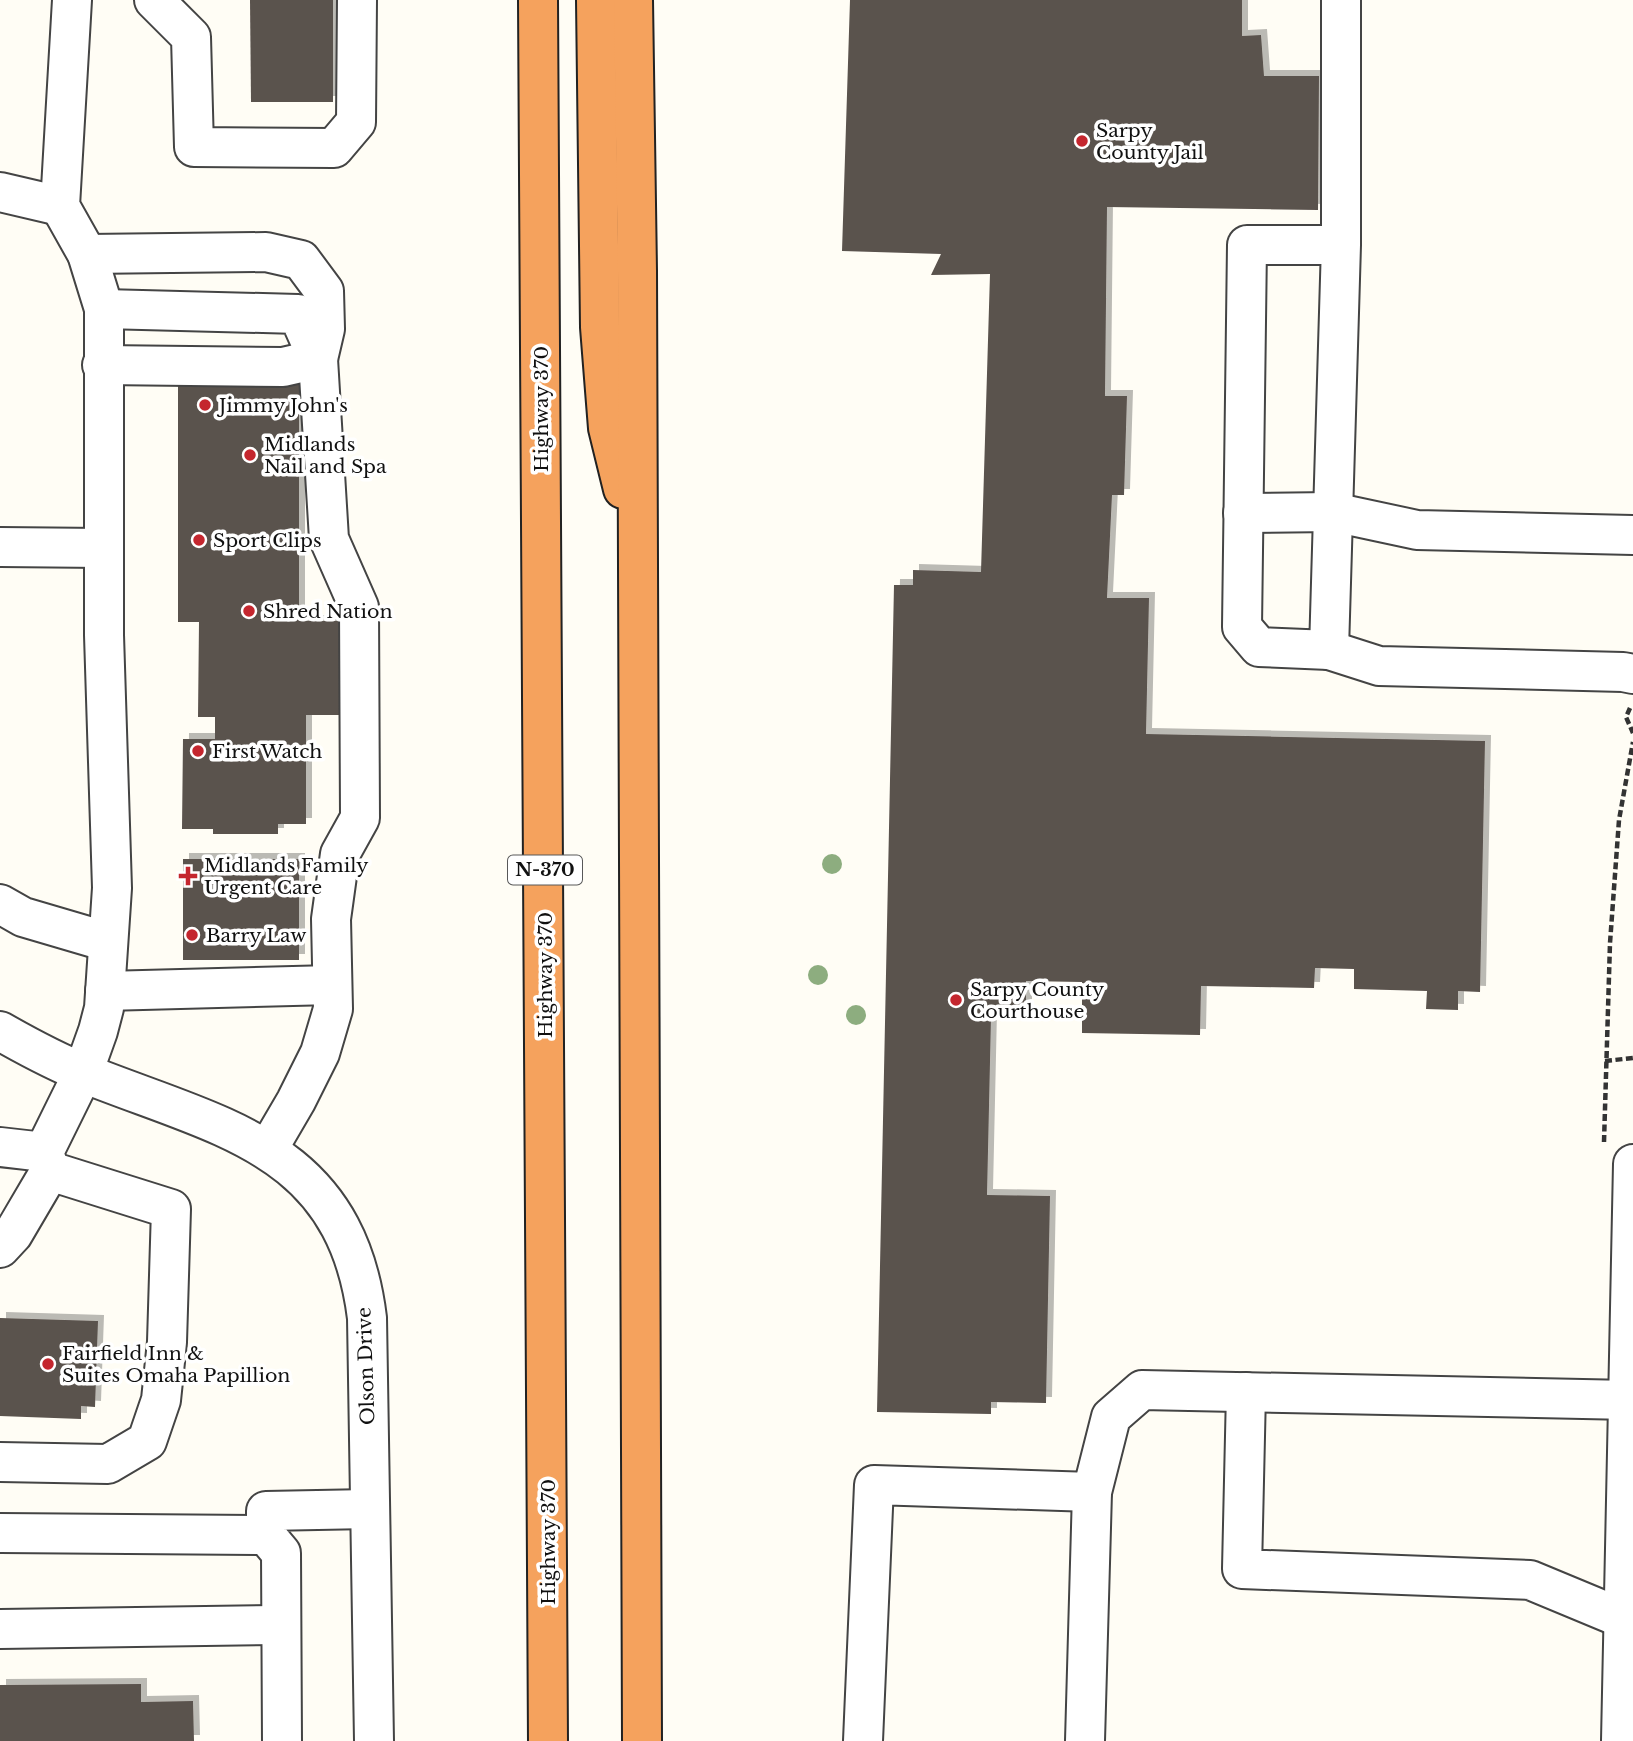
<svg xmlns="http://www.w3.org/2000/svg" width="1633" height="1741" font-family="'Libre Baskerville',serif">
  <defs>
    <filter id="shadow"><feDropShadow dx="6" dy="-6" stdDeviation="0" flood-color="#0004"/></filter>
  </defs>
  <rect width="100%" height="100%" fill="#fffdf5"/>
  <!-- building -->
  <g fill="#5a524d" filter="url(#shadow)">
    <polygon points="250,0 333,0 333,102 251,102"/>
    <polygon points="850,0 1242,0 1242,36 1261,35 1264,76 1319,76 1318,210 1107,207 1105,396 1127,396 1124,495 1112,495 1107,598 1149,598 1146,734 1485,741 1480,992 1458,991 1458,1010 1426,1009 1427,991 1354,989 1354,969 1315,968 1314,988 1201,986 1200,1035 1082,1033 1082,982 1026,981 1026,1018 991,1017 987,1195 1050,1196 1046,1403 991,1402 991,1414 877,1412 894,585 913,585 913,570 981,572 990,274 931,275 941,254 842,251"/>
    <polygon points="178,374 299,374 299,621 343,621 343,715 306,715 306,824 278,824 278,834 213,834 213,829 182,829 183,739 215,739 215,717 198,717 199,622 178,622"/>
    <rect x="183" y="859" width="116" height="101"/>
    <polygon points="0,1318 98,1321 95,1407 81,1406 81,1419 0,1416"/>
    <polygon points="141,1684 141,1702 193,1701 194,1741 0,1741 0,1685"/>
  </g>
  <g fill="none" stroke-linecap="round" stroke-linejoin="round">
    <!-- minor casing -->
    <g stroke="#444" stroke-width="42">
      <g id="minor">
        <polyline points="154,0 191,37 194,147 334,148 356,122 357,0"/>
        <polyline points="1341,0 1341,245 1329,650 1259,647 1242,627 1247,245 1341,245"/>
        <polyline points="0,192 60,206"/>
        <polyline points="87,254 266,252 301,260 324,291 325,329 318,359 283,367 102,365"/>
        <polyline points="104,309 298,314 318,359 329,539 359,607 360,818 340,854 331,919 333,1009 320,1053 296,1101 268,1149"/>
        <polyline points="1243,513 1333,512 1417,530 1633,535"/>
        <polyline points="0,547 103,548"/>
        <polyline points="1329,650 1379,666 1623,672 1633,674"/>
        <polyline points="0,904 23,917 108,942"/>
        <polyline points="105,991 332,985"/>
        <path d="M 0,1031 C 28,1047 56,1062 86,1074 C 221,1128 346,1146 367,1318 L 374,1741"/>
        <polyline points="0,1147 44,1152"/>
        <polyline points="0,1248 13,1234 50,1171"/>
        <polyline points="1246,1392 1242,1569 1530,1580 1624,1619"/>
        <polyline points="0,1462 108,1464 147,1441 161,1400 167,1342 171,1209 50,1171 44,1152 83,1073 98,1031 104,1008 112,888 104,635 104,309 87,254 60,206 72,0"/>
        <polyline points="0,1533 266,1535"/>
        <polyline points="0,1629 280,1625"/>
        <polyline points="282,1741 281,1553 266,1535 266,1511 369,1509"/>
        <polyline points="863,1741 874,1485 1092,1492"/>
        <polyline points="1085,1741 1092,1492 1111,1417 1142,1390 1630,1400"/>
        <polyline points="1621,1741 1633,1164"/>
      </g>
    </g>
    <!-- highway casing -->
    <g stroke="#222" stroke-width="42">
      <g id="highway">
        <polyline points="538,0 548,1741"/>
        <polyline points="596,0 600,327 608,428 623,489"/>
        <polyline points="633,0 637,271 642,1741"/>
      </g>
    </g>
    <!-- path -->
    <g stroke="#333" stroke-width="4.5" stroke-dasharray="7 3.5" stroke-linecap="butt">
      <polyline points="1630,708 1626,717 1633,733"/>
      <polyline points="1605,1061 1633,1058"/>
      <polyline points="1604,1142 1610,943 1619,820 1633,742"/>
    </g>
    <!-- minor -->
    <use href="#minor" stroke="#fff" stroke-width="38"/>
    <!-- highway -->
    <use href="#highway" stroke="#f5a25d" stroke-width="38"/>
  </g>
  <!-- trees -->
  <g fill="#8dad7f">
    <circle cx="832" cy="864" r="10"/>
    <circle cx="818" cy="975" r="10"/>
    <circle cx="856" cy="1015" r="10"/>
  </g>
  <!-- markers -->
  <g fill="#c4262e" stroke="#fff" stroke-width="2.5">
    <circle cx="1082" cy="141" r="7"/>
    <circle cx="205" cy="405" r="7"/>
    <circle cx="250" cy="455" r="7"/>
    <circle cx="199" cy="540" r="7"/>
    <circle cx="249" cy="611" r="7"/>
    <circle cx="198" cy="751" r="7"/>
    <path d="M184.5 865.5h7v7h7v7h-7v7h-7v-7h-7v-7h7z"/>
    <circle cx="192" cy="935" r="7"/>
    <circle cx="956" cy="1000" r="7"/>
    <circle cx="48" cy="1364" r="7"/>
  </g>
  <g text-anchor="middle" dominant-baseline="central" stroke-width="7" stroke-linejoin="round" paint-order="stroke">
    <!-- shield labels -->
    <rect fill="#fff" stroke="#585858" stroke-width="2" x="508" y="855.5" width="74" height="29" rx="5"/>
    <g font-size="18" font-weight="bold" fill="#111">
      <text x="545" y="870">N-370</text>
    </g>
    <!-- poi labels -->
    <g font-size="19" fill="#111" stroke="#fff" text-anchor="start">
      <text x="1096" y="130">Sarpy<tspan x="1096" dy="22">County Jail</tspan></text>
      <text x="219" y="405">Jimmy John's</text>
      <text x="264" y="444">Midlands<tspan x="264" dy="22">Nail and Spa</tspan></text>
      <text x="213" y="540">Sport Clips</text>
      <text x="263" y="611">Shred Nation</text>
      <text x="212" y="751">First Watch</text>
      <text x="204" y="865">Midlands Family<tspan x="204" dy="22">Urgent Care</tspan></text>
      <text x="206" y="935">Barry Law</text>
      <text x="970" y="989">Sarpy County<tspan x="970" dy="22">Courthouse</tspan></text>
      <text x="62" y="1353">Fairfield Inn &amp;<tspan x="62" dy="22">Suites Omaha Papillion</tspan></text>
    </g>
    <!-- street labels -->
    <g font-size="19" fill="#111" stroke="#fff">
      <text transform="translate(541 409) rotate(-90)">Highway 370</text>
      <text transform="translate(545 975) rotate(-90)">Highway 370</text>
      <text transform="translate(366 1366) rotate(-92)">Olson Drive</text>
      <text transform="translate(548 1542) rotate(-90)">Highway 370</text>
    </g>
  </g>
</svg>
